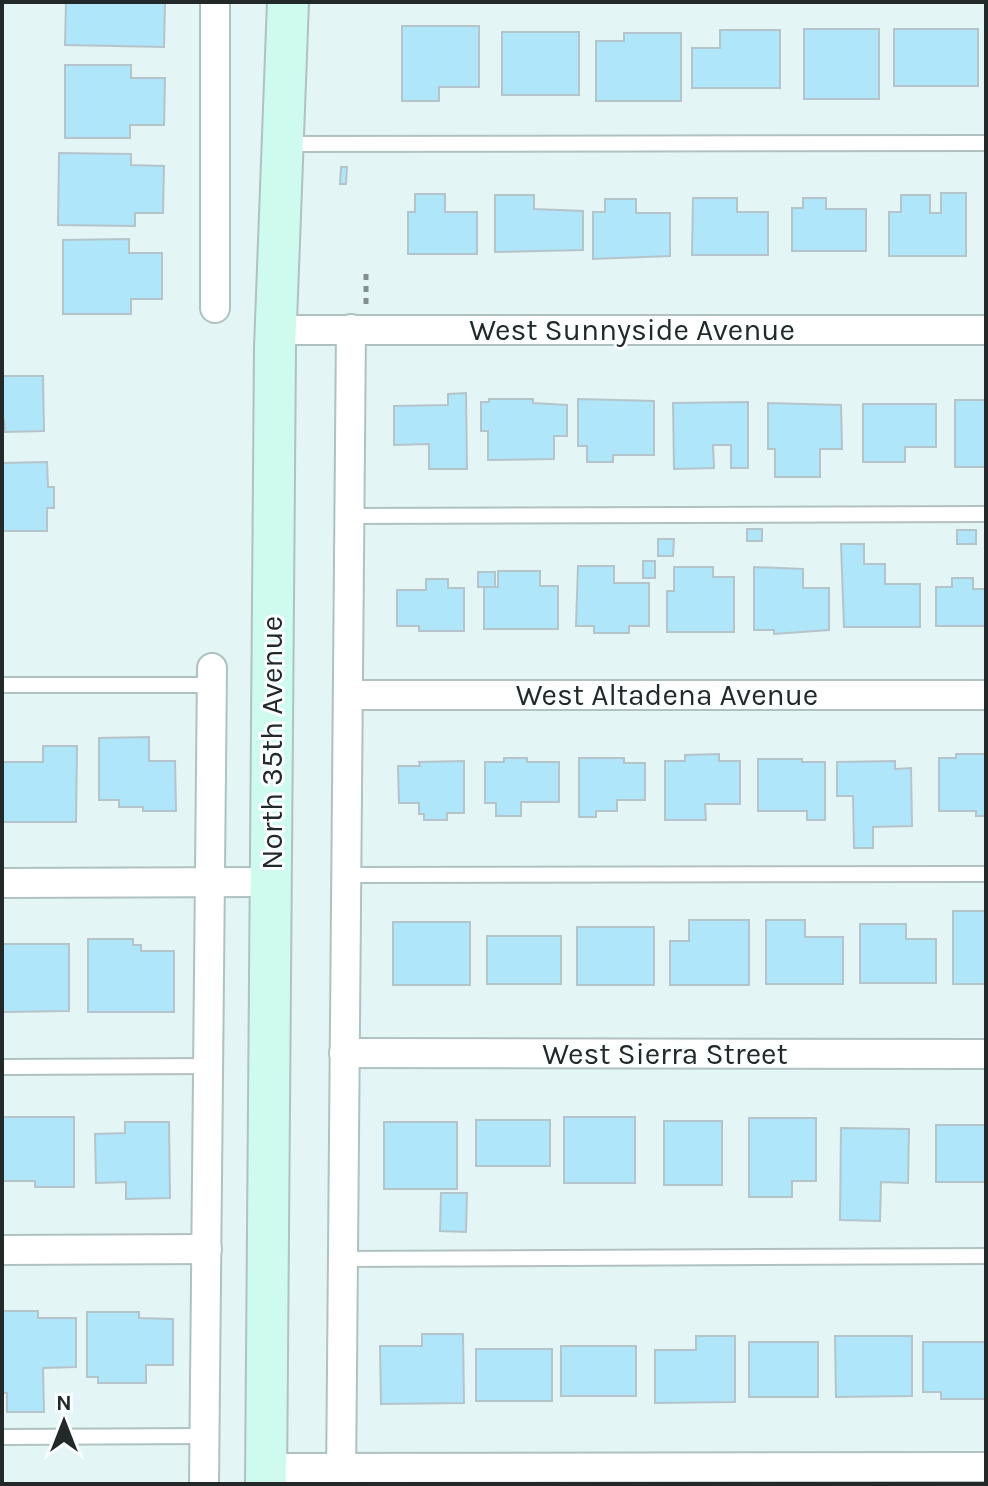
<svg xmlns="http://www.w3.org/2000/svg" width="988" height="1486" font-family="Karla,sans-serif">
  <rect width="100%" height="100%" fill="#e3f5f5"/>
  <!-- building -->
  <g fill="#afe6f9" stroke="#b5c4ca" stroke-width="2">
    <polygon points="66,2 165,2 164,47 65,45"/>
    <polygon points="402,26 479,26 479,87 439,87 439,101 402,101"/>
    <rect x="804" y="29" width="75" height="70"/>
    <rect x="894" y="29" width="84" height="57"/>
    <polygon points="720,30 780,30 780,88 692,88 692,48 720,48"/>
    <rect x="502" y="32" width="77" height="63"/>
    <polygon points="624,33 681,33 681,101 596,101 596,41 624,41"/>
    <polygon points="65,65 131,65 131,78 165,78 164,125 130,125 130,138 65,138"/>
    <polygon points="59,153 131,154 131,165 164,166 163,213 135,213 135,226 58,225"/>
    <polygon points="341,167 347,167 346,184 340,184"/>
    <polygon points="941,193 966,193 966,256 889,256 889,212 901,212 901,195 930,195 930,213 941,213"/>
    <polygon points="415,194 445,194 445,212 477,212 477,254 408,254 408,212 415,212"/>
    <polygon points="495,195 534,195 534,209 583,211 583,250 495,252"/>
    <polygon points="693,198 737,198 737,212 768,212 768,255 692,255"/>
    <polygon points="803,198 826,198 826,209 866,209 866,251 792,251 792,208 803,208"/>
    <polygon points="605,199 636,199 636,213 670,213 670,256 593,259 593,212 605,212"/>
    <polygon points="129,239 129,253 162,253 162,299 131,299 131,314 63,314 63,240"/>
    <polygon points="3,376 43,376 44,431 5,432 4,420 2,420"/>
    <polygon points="466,393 467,469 429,469 429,444 394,445 394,406 448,405 448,394"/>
    <polygon points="489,399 533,399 533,403 567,405 567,436 554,436 554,459 488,460 488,431 481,431 481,402 489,402"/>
    <polygon points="578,399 654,401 654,455 613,455 613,462 587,462 587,446 578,446"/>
    <rect x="955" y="400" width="31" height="67"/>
    <polygon points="748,402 748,468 731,468 731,445 713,445 714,468 674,469 673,403"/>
    <polygon points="768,403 841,405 842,449 820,449 820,477 775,477 775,449 768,449"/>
    <polygon points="863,404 936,404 936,447 905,447 905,462 863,462"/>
    <polygon points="47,462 48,487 54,487 54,508 47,508 47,531 2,531 2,463"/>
    <rect x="747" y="529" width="15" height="12"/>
    <rect x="957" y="530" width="19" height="14"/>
    <polygon points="658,539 674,539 673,556 658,556"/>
    <polygon points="841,544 864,544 864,564 885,564 885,584 920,584 920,627 844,627"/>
    <rect x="643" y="561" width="12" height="17"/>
    <polygon points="578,566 614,566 614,583 649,583 649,626 629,626 629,633 594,633 594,626 576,626"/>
    <polygon points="674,567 713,567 713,577 734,577 734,632 667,632 667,591 674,591"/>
    <polygon points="754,567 803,569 803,588 829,588 829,630 774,634 774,630 754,630"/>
    <polygon points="498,571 540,571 540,586 558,586 558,629 484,629 484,587 498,587"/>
    <rect x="478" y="572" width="17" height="15"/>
    <polygon points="952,578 973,578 973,589 986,589 986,626 936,626 936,587 952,587"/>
    <polygon points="426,579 448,579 448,588 464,588 464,631 419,631 419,626 397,626 397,590 426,590"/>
    <polygon points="149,737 149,761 175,761 176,811 143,811 143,807 119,807 119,800 99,800 99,738"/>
    <polygon points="43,746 77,746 76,822 3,822 3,762 43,762"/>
    <polygon points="719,754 719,761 740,761 740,804 705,804 706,820 665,820 665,761 685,761 685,755"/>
    <polygon points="956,754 985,754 986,816 976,816 976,811 939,811 939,758 956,758"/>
    <polygon points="504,758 527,758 527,762 559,762 559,802 521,802 521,816 496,816 496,803 485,803 485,762 504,762"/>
    <polygon points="579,758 624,758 624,763 645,763 645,800 617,800 617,811 596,811 596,817 579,817"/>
    <polygon points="758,759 802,759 802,762 825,762 825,820 807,820 807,811 758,811"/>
    <polygon points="464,761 464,813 447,813 447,820 424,820 424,814 419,814 419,803 399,803 398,766 420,766 419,762"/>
    <polygon points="895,761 895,769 911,768 912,826 873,827 873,848 854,848 853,796 837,796 837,762"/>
    <rect x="953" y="911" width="33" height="73"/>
    <polygon points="689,920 749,920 749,985 670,985 670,941 689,941"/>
    <polygon points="766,920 805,920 805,937 843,937 843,984 766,984"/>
    <rect x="393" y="922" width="77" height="63"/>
    <polygon points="860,924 906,924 906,939 936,939 936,983 860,983"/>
    <rect x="577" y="927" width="77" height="58"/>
    <rect x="487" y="936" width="74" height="48"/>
    <polygon points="88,939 133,939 133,945 141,945 141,951 174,951 174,1012 88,1012"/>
    <polygon points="2,944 69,944 69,1011 2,1012"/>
    <polygon points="2,1117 74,1117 74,1187 35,1187 35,1181 2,1181"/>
    <rect x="564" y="1117" width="71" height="66"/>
    <polygon points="749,1118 816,1118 816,1181 792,1181 792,1197 749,1197"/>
    <rect x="476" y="1120" width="74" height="46"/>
    <rect x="664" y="1121" width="58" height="64"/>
    <polygon points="125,1122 169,1122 170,1198 126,1199 126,1182 96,1183 95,1134 125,1133"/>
    <rect x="384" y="1122" width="73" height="67"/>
    <rect x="936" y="1125" width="50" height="57"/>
    <polygon points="841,1128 909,1129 908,1183 881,1182 880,1221 840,1220"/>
    <polygon points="441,1193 467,1193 466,1232 440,1231"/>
    <polygon points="2,1311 38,1311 38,1318 76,1318 76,1367 43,1368 44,1412 7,1412 7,1393 2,1393"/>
    <polygon points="87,1312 139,1312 139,1318 173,1319 173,1365 146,1365 146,1383 98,1383 98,1377 87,1377"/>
    <polygon points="422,1334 463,1334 464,1403 381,1404 380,1346 422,1346"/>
    <polygon points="696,1336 735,1336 735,1402 655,1403 655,1350 696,1350"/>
    <polygon points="835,1336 912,1336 912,1396 836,1397"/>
    <rect x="749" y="1342" width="69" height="55"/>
    <polygon points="923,1342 986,1342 986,1399 941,1399 941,1392 923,1392"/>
    <rect x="561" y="1346" width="75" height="50"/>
    <rect x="476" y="1349" width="76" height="52"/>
  </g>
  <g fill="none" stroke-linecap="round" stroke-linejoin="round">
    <!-- lane casing -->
    <g stroke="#b0c1c1" stroke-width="18">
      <g id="lane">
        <polyline points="286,144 986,143"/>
        <polyline points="350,516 986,514"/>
        <polyline points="2,685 212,685"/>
        <polyline points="346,875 986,874"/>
        <polyline points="2,1067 209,1066"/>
        <polyline points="343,1259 986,1256"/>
        <polyline points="2,1437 204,1436"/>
      </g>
    </g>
    <!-- street casing -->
    <g stroke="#b0c1c1" stroke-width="32">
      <g id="street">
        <polyline points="215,308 215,2"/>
        <polyline points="277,330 986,330"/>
        <polyline points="348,695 986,695"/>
        <polyline points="2,883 271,882"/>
        <polyline points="344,1053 986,1054"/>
        <polyline points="2,1250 207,1249"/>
        <polyline points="266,1468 986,1467"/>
        <polyline points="204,1484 212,668"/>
        <polyline points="341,1484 351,329"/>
      </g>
    </g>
    <!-- secondary casing -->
    <g stroke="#b0c1c1" stroke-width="44">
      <polyline id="secondary" points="266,1484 275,348 288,2"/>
    </g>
    <!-- path -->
    <polyline stroke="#838f8f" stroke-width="5" stroke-dasharray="6 6" stroke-linecap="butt" points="366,304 366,272"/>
    <!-- lane -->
    <use href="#lane" stroke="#fff" stroke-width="14"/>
    <!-- street -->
    <use href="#street" stroke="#fff" stroke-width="28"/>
    <!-- secondary -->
    <use href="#secondary" stroke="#cffbee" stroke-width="40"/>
  </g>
  <g text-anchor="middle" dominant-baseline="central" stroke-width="6" stroke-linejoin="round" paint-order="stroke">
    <!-- street labels -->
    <g font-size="30" fill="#232929" stroke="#fbffff">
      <text x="632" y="330">West Sunnyside Avenue</text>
      <text x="667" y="695">West Altadena Avenue</text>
      <text transform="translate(272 743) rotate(-90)">North 35th Avenue</text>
      <text x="665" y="1054">West Sierra Street</text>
    </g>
  </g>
  <!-- border -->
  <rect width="988" height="1486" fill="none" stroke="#232929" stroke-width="8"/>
  <!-- north arrow -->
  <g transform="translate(64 1422)" stroke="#fbffff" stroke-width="6" paint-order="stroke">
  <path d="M0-6L14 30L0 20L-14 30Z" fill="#232929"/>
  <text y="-12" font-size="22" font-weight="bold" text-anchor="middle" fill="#232929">N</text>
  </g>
</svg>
